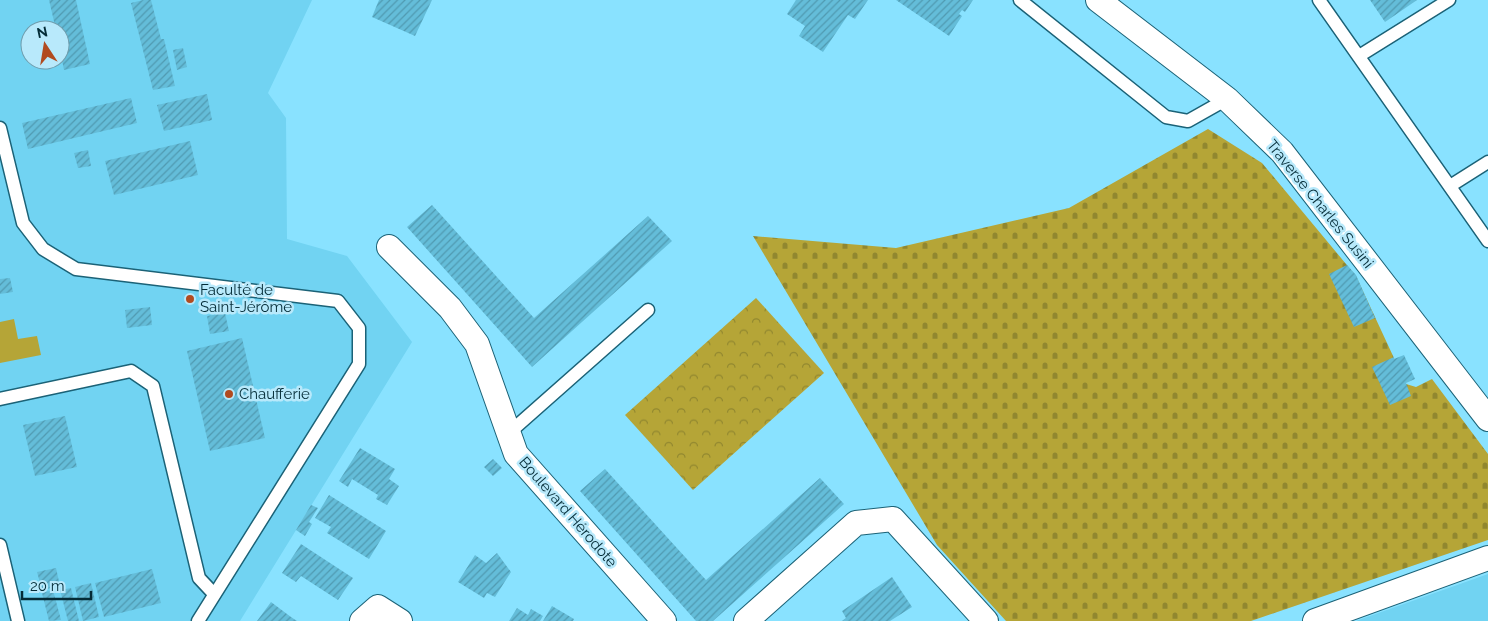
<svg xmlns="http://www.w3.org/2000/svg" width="1488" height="621" font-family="Raleway,sans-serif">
  <defs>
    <pattern id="forest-crowns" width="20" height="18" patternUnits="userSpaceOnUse" patternTransform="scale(1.25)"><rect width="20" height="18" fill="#b5a537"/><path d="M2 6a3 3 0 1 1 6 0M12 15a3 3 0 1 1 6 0" fill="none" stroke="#91872f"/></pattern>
    <pattern id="cemetery-stones" width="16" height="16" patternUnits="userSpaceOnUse" patternTransform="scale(1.25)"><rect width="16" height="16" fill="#b5a537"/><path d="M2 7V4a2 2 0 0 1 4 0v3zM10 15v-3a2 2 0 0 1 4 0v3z" fill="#91872f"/></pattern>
    <pattern id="building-hatch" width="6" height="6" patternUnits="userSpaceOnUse" patternTransform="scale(1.25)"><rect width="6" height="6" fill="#64bdd9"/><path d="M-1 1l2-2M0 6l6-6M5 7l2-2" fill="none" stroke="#509ab1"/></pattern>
  </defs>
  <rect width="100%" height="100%" fill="#89e2ff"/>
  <!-- built -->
  <g fill="#71d3f2" fill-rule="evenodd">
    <path d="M 0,0 L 312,0 L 268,93 L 286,118 L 287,239 L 347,256 L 412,342 L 240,621 L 0,621 ZM 30,30 L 60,30 L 60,60 L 30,60 Z"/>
    <polygon points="1488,574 1488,621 1356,621"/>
  </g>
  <!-- forest -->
  <polygon fill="url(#forest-crowns)" points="756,298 824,373 693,490 625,415"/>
  <!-- cemetery -->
  <polygon fill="url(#cemetery-stones)" points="1208,129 1262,163 1356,276 1406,384 1416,387 1432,379 1488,454 1488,540 1251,621 1006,621 937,545 753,236 896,248 1069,208"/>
  <!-- garden -->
  <polygon fill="#b5a537" points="14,319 18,339 37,336 41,355 0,363 0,322"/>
  <!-- building -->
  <g fill="url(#building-hatch)">
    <polygon points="49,0 76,0 90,64 64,70 60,50 60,30 56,30"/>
    <polygon points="143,0 151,0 161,39 164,39 175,86 153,90 131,3"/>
    <polygon points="379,0 432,0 415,36 372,17"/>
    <polygon points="796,0 868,0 855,19 848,15 823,52 799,36 805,26 787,14"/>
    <polygon points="896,0 973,0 965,12 962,10 959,14 962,16 949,36"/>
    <polygon points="1370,0 1417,0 1385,22"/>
    <polygon points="183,48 187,67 177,70 173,50"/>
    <polygon points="207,94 212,120 164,131 157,105"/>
    <polygon points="131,98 137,123 28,149 22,123"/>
    <polygon points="190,141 198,175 114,195 105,161"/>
    <polygon points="88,150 91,166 78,168 74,153"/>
    <polygon points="432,205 534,318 648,216 672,241 532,367 407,227"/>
    <polygon points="1347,265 1356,275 1375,318 1354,327 1329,274"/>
    <polygon points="10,278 13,292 0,294 0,279"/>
    <polygon points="150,307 152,325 127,328 125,310"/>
    <polygon points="225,313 229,331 210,334 207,316"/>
    <polygon points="242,338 265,438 210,451 187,351"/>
    <polygon points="1404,355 1415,379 1406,383 1411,396 1390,405 1372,367 1394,357 1394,359"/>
    <polygon points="65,416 77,467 35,476 23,425"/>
    <polygon points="360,448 395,469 389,479 399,486 387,505 376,499 378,495 352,479 348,487 339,481"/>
    <polygon points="493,459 502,468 493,476 484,467"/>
    <polygon points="605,469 706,580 820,478 844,504 713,621 696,621 580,491"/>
    <polygon points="329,495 386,531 369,559 327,533 331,527 315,518"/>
    <polygon points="311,505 318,508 309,522 312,524 305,536 296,530"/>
    <polygon points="301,544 353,578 338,600 301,576 296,582 282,573"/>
    <polygon points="497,553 511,572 495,597 487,593 484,598 458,582 475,555 486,563"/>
    <polygon points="56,568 60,586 42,590 37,572"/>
    <polygon points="152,569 161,603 104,617 95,583"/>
    <polygon points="892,577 912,607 890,621 842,621 846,618 842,611"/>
    <polygon points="91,583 99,617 83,621 75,587"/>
    <polygon points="71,588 79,621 68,621 60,590"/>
    <polygon points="53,590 61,620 49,621 42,593"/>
    <polygon points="271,602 291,617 297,621 257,621"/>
    <polygon points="552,606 574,619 573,621 543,621"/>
    <polygon points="517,608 528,615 531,609 543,616 540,621 509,621"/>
  </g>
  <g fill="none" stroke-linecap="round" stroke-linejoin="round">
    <!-- lane casing -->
    <g stroke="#1b6277" stroke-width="15">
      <g id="lane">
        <polyline points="1020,0 1166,117 1188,121 1227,99"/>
        <polyline points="1319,0 1488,241"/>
        <polyline points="1359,56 1449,0"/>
        <polyline points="0,128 23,223 43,249 76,269 338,301 359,328 359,364 198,621"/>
        <polyline points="1450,186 1488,162"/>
        <polyline points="0,399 131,371 153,386 199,578 214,594"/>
        <polyline points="509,433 648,310"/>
        <polyline points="0,545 18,621"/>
      </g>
    </g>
    <!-- street casing -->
    <g stroke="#1b6277" stroke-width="26">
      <g id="street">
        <polyline points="1098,0 1227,99 1282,152 1488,419"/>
        <polyline points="389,247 450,308 477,344 516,454 664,621"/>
        <polyline points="362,621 378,607 400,621"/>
        <polyline points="746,621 856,523 893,519 986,621"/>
        <polyline points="1315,621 1488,558"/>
      </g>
    </g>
    <!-- lane -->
    <use href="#lane" stroke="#fff" stroke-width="12"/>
    <!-- street -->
    <use href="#street" stroke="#fff" stroke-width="24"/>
  </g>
  <!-- markers -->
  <g fill="#b14b20" stroke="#b8e9fb" stroke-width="2">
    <circle cx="190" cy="299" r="5"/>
    <circle cx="229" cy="394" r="5"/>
  </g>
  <g text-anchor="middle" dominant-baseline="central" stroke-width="5" stroke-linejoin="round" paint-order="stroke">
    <!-- street labels -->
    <g font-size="15" fill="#042c37" stroke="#b8e9fb">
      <text transform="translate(1320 204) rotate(51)">Traverse Charles Susini</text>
      <text transform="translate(568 512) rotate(49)">Boulevard Hérodote</text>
    </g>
    <!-- poi labels -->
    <g font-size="15" fill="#042c37" stroke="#b8e9fb" text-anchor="start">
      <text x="200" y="290">Faculté de<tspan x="200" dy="17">Saint-Jérôme</tspan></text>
      <text x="239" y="394">Chaufferie</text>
    </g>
  </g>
  <!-- north arrow -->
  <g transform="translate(45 45) rotate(348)"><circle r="24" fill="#b8e9fb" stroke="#709dad"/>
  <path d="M0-4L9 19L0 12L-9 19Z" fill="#b14b20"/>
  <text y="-8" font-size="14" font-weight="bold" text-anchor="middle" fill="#042c37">N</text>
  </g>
  <!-- scale -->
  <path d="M22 591v8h69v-8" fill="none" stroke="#042c37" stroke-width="2.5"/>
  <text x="30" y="591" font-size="15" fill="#042c37" stroke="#b8e9fb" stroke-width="4" paint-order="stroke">20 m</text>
</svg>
